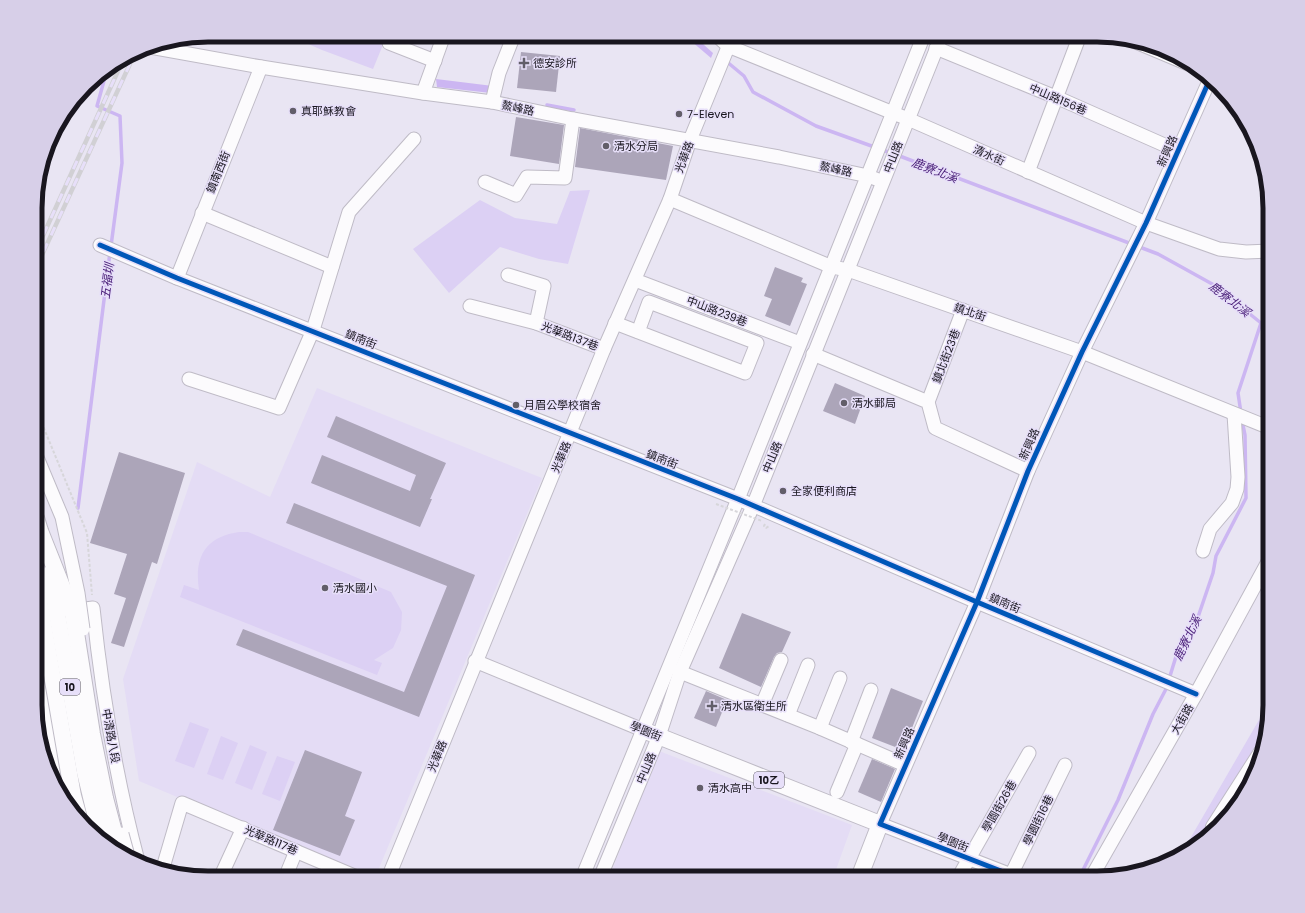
<svg xmlns="http://www.w3.org/2000/svg" width="1305" height="913" font-family="Poppins,'Noto Sans TC',sans-serif">
  <rect width="100%" height="100%" fill="#e9e5f3"/>
  <!-- built -->
  <g fill="#e4dcf5">
    <polygon points="317,388 542,478 377,873 368,877 139,781 123,679 197,462 270,497"/>
    <polygon points="659,751 852,825 833,878 609,878"/>
  </g>
  <!-- green -->
  <g fill="#dcd0f4">
    <polygon points="288,35 387,35 373,69 322,50"/>
    <polygon points="590,190 568,264 539,259 500,247 449,293 413,249 480,200 515,218 557,224 570,191"/>
    <path d="M 239,532 L 248,532 L 391,592 L 402,612 L 401,630 L 393,648 L 374,660 L 382,663 L 377,675 L 180,597 L 184,585 L 199,590 C 194,557 205,537 239,532 Z"/>
    <polygon points="1270,701 1270,716 1261,761 1234,810 1176,858 1187,844"/>
    <polygon points="190,722 209,729 194,768 175,761"/>
    <polygon points="221,736 238,743 223,780 207,774"/>
    <polygon points="250,745 267,752 252,790 235,783"/>
    <polygon points="277,756 295,762 280,801 262,794"/>
  </g>
  <!-- water -->
  <g fill="#ccb6f2">
    <polygon points="684,35 693,35 713,53 711,58"/>
    <polygon points="436,79 493,86 491,93 437,87"/>
  </g>
  <g fill="none" stroke-linecap="round" stroke-linejoin="round">
    <!-- stream -->
    <g stroke="#ccb6f2" stroke-width="3.5">
      <polyline points="726,61 744,76 753,92 816,126 891,153"/>
      <polyline points="107,70 97,106 120,116 122,163 111,246"/>
      <polyline points="547,105 574,110"/>
      <polyline points="897,155 1158,254 1214,285 1261,323 1238,393 1241,413"/>
      <polyline points="1261,323 1270,328"/>
      <polyline points="78,508 110,252"/>
      <polyline points="1079,878 1118,800 1153,714 1166,689 1178,650 1197,620 1213,573 1216,556 1246,498 1245,435 1242,420"/>
    </g>
  </g>
  <!-- building -->
  <g fill="#aca5b9">
    <polygon points="521,52 560,56 556,92 517,88"/>
    <polygon points="516,117 564,125 559,164 510,156"/>
    <polygon points="580,128 673,146 666,180 575,167"/>
    <polygon points="775,267 803,278 801,282 807,284 790,326 765,316 772,299 764,296"/>
    <polygon points="835,383 865,396 855,424 823,411"/>
    <polygon points="336,416 446,463 430,499 432,499 420,527 311,483 322,455 410,491 416,475 327,437"/>
    <polygon points="119,452 185,473 157,564 152,562 124,647 111,643 126,598 114,594 127,554 90,543"/>
    <polygon points="294,503 475,575 419,717 236,645 243,629 404,692 447,586 286,523"/>
    <polygon points="742,613 791,632 782,652 777,653 774,657 761,687 719,668"/>
    <polygon points="891,688 923,701 903,750 872,738"/>
    <polygon points="706,691 727,700 716,727 694,718"/>
    <polygon points="305,750 362,772 345,816 355,820 340,856 273,830"/>
    <polygon points="872,759 895,769 881,802 858,792"/>
  </g>
  <g fill="none" stroke-linecap="round" stroke-linejoin="round">
    <!-- minor casing -->
    <g stroke="#bfbbc6" stroke-width="15">
      <g id="minor">
        <polyline points="392,35 389,43 435,61"/>
        <polyline points="716,35 728,46 908,119 1146,223 1219,249 1246,252 1270,251"/>
        <polyline points="1131,40 1193,66"/>
        <polyline points="150,47 261,67 423,93 492,102 573,119 779,157 868,176 876,179"/>
        <polyline points="936,48 1058,98 1178,151"/>
        <polyline points="423,93 444,35"/>
        <polyline points="492,102 499,73 514,35"/>
        <polyline points="1028,172 1080,35"/>
        <polyline points="485,182 516,195 527,177 565,178 573,119"/>
        <polyline points="670,199 832,267 848,270 1082,352 1270,428"/>
        <polyline points="202,213 332,267"/>
        <polyline points="100,245 177,278 738,499 977,602 1196,694"/>
        <polyline points="508,275 544,286 536,323"/>
        <polyline points="177,278 261,67"/>
        <polyline points="635,280 800,343"/>
        <polyline points="470,306 536,323 604,349"/>
        <polyline points="615,323 745,373 757,343 649,302 638,332"/>
        <polyline points="813,354 928,402 935,428 1028,471"/>
        <polyline points="189,379 279,408 313,330 349,212 414,139"/>
        <polyline points="928,402 963,310"/>
        <polyline points="1203,551 1210,529 1232,503 1237,489 1238,477 1234,414"/>
        <path d="M 70,611 L 93,608 C 102,694 116,778 138,861"/>
        <polyline points="475,661 643,730"/>
        <polyline points="680,672 820,728 905,765"/>
        <polyline points="762,705 781,660"/>
        <polyline points="788,715 808,665"/>
        <polyline points="820,728 840,678"/>
        <polyline points="851,742 871,690"/>
        <polyline points="837,792 857,744"/>
        <polyline points="162,871 182,803 359,878"/>
        <polyline points="1011,875 1065,765"/>
        <polyline points="220,878 243,828"/>
        <polyline points="285,878 296,851"/>
        <polyline points="388,878 604,349 670,199 690,140 733,35"/>
        <polyline points="582,878 738,499 924,35"/>
        <polyline points="600,878 659,736 680,672 753,506 942,35"/>
        <polyline points="958,878 1029,753"/>
        <polyline points="1019,878 880,824 977,602 1028,471 1082,352 1146,223 1210,79"/>
        <polyline points="1091,878 1196,694 1270,558"/>
      </g>
    </g>
    <!-- major casing -->
    <g stroke="#bfbbc6" stroke-width="18">
      <g id="major">
        <polyline points="36,518 40,531"/>
        <polyline points="36,682 60,793"/>
        <polyline points="643,730 880,824 859,878"/>
        <polyline points="1214,827 1262,752"/>
      </g>
    </g>
    <!-- path -->
    <g stroke="#d7d6da" stroke-width="2" stroke-dasharray="3 2" stroke-linecap="butt">
      <polyline points="36,409 87,533 92,595"/>
      <polyline points="765,524 764,526 766,528 769,526"/>
    </g>
    <!-- minor -->
    <use href="#minor" stroke="#fcfbfd" stroke-width="13"/>
    <!-- major -->
    <use href="#major" stroke="#fcfbfd" stroke-width="16"/>
    <!-- rail casing -->
    <g stroke="#d1d0d4" stroke-width="4.5">
      <g id="rail">
        <polyline points="36,251 123,60"/>
        <polyline points="36,268 135,53"/>
      </g>
    </g>
    <!-- rail -->
    <use href="#rail" stroke="#e7dff9" stroke-width="3" stroke-dasharray="9" stroke-linecap="butt"/>
    <!-- minor-bridge casing -->
    <g stroke="#bfbbc6" stroke-width="15" stroke-linecap="butt">
      <g id="minor-bridge">
        <polyline points="36,455 62,517 78,593 83,629"/>
        <polyline points="122,834 128,856"/>
      </g>
    </g>
    <!-- major-bridge casing -->
    <g stroke="#bfbbc6" stroke-width="18" stroke-linecap="butt">
      <g id="major-bridge">
        <polyline points="40,531 73,614 92,734 105,798 119,851"/>
        <polyline points="50,574 85,772 102,842"/>
        <polyline points="36,582 73,796 78,814"/>
      </g>
    </g>
    <!-- path-bridge -->
    <polyline stroke="#d7d6da" stroke-width="2" stroke-dasharray="3 2" stroke-linecap="butt" points="716,504 762,521"/>
    <!-- minor-bridge -->
    <use href="#minor-bridge" stroke="#fcfbfd" stroke-width="13"/>
    <!-- major-bridge -->
    <use href="#major-bridge" stroke="#fcfbfd" stroke-width="16"/>
    <!-- cycleway casing -->
    <g stroke="#e7dff9" stroke-width="8">
      <g id="cycleway">
        <polyline points="100,245 177,278 738,499 977,602 1196,694"/>
        <polyline points="1019,878 880,824 977,602 1028,471 1082,352 1146,223 1210,79"/>
      </g>
    </g>
    <!-- cycleway -->
    <use href="#cycleway" stroke="#0057b8" stroke-width="5"/>
  </g>
  <!-- markers -->
  <g fill="#625e69" stroke="#e7dff9" stroke-width="1.5">
    <path d="M522 57h4v4h4v4h-4v4h-4v-4h-4v-4h4z"/>
    <circle cx="293" cy="111" r="4"/>
    <circle cx="679" cy="114" r="4"/>
    <circle cx="606" cy="146" r="4"/>
    <circle cx="844" cy="403" r="4"/>
    <circle cx="516" cy="405" r="4"/>
    <circle cx="783" cy="491" r="4"/>
    <circle cx="325" cy="588" r="4"/>
    <path d="M710 700h4v4h4v4h-4v4h-4v-4h-4v-4h4z"/>
    <circle cx="700" cy="788" r="4"/>
  </g>
  <g text-anchor="middle" dominant-baseline="central" stroke-width="3" stroke-linejoin="round" paint-order="stroke">
    <!-- shield labels -->
    <g fill="#e7dff9" stroke="#575260" stroke-width="1">
      <rect x="60" y="679" width="20" height="16" rx="3"/>
      <rect x="754" y="772" width="30" height="16" rx="3"/>
    </g>
    <g font-size="10" font-weight="bold" fill="#19161f">
      <text x="70" y="687">10</text>
      <text x="769" y="780">10乙</text>
    </g>
    <!-- poi labels -->
    <g font-size="11" fill="#19161f" stroke="#e7dff9" text-anchor="start">
      <text x="533" y="63">德安診所</text>
      <text x="301" y="111">真耶穌教會</text>
      <text x="687" y="114">7-Eleven</text>
      <text x="614" y="146">清水分局</text>
      <text x="852" y="403">清水郵局</text>
      <text x="524" y="405">月眉公學校宿舍</text>
      <text x="791" y="491">全家便利商店</text>
      <text x="333" y="588">清水國小</text>
      <text x="721" y="706">清水區衛生所</text>
      <text x="708" y="788">清水高中</text>
    </g>
    <!-- street labels -->
    <g font-size="11" fill="#19161f" stroke="#e7dff9">
      <text transform="translate(1058 99) rotate(23)">中山路156巷</text>
      <text transform="translate(518 108) rotate(12)">鰲峰路</text>
      <text transform="translate(1167 151) rotate(-66)">新興路</text>
      <text transform="translate(989 155) rotate(24)">清水街</text>
      <text transform="translate(684 157) rotate(-70)">光華路</text>
      <text transform="translate(893 157) rotate(-69)">中山路</text>
      <text transform="translate(836 169) rotate(12)">鰲峰路</text>
      <text transform="translate(218 172) rotate(-68)">鎮南西街</text>
      <text transform="translate(717 311) rotate(21)">中山路239巷</text>
      <text transform="translate(970 312) rotate(19)">鎮北街</text>
      <text transform="translate(570 336) rotate(21)">光華路137巷</text>
      <text transform="translate(361 339) rotate(22)">鎮南街</text>
      <text transform="translate(946 356) rotate(-69)">鎮北街23巷</text>
      <text transform="translate(1029 444) rotate(-66)">新興路</text>
      <text transform="translate(561 457) rotate(-67)">光華路</text>
      <text transform="translate(772 457) rotate(-68)">中山路</text>
      <text transform="translate(662 459) rotate(21)">鎮南街</text>
      <text transform="translate(1005 603) rotate(23)">鎮南街</text>
      <text transform="translate(1182 719) rotate(-60)">大街路</text>
      <text transform="translate(646 731) rotate(22)">學園街</text>
      <text transform="translate(111 736) rotate(80)">中清路八段</text>
      <text transform="translate(904 743) rotate(-66)">新興路</text>
      <text transform="translate(437 756) rotate(-68)">光華路</text>
      <text transform="translate(646 768) rotate(-67)">中山路</text>
      <text transform="translate(999 806) rotate(-60)">學園街26巷</text>
      <text transform="translate(1038 820) rotate(-64)">學園街16巷</text>
      <text transform="translate(271 840) rotate(23)">光華路117巷</text>
      <text transform="translate(953 842) rotate(22)">學園街</text>
    </g>
    <!-- water labels -->
    <g font-size="12" font-style="italic" fill="#481d77" stroke="#e7dff9">
      <text transform="translate(935 170) rotate(21)">鹿寮北溪</text>
      <text transform="translate(107 281) rotate(-83)">五福圳</text>
      <text transform="translate(1230 299) rotate(38)">鹿寮北溪</text>
      <text transform="translate(1187 638) rotate(-64)">鹿寮北溪</text>
    </g>
  </g>
  <!-- crop -->
  <path d="M0 0H1305V913H0ZM208 42H1097A166 166 0 0 1 1263 208V705A166 166 0 0 1 1097 871H208A166 166 0 0 1 42 705V208A166 166 0 0 1 208 42Z" fill="#d7cfe8" fill-rule="evenodd"/>
  <path fill="none" stroke="#19161f" stroke-width="5" d="M208 42H1097A166 166 0 0 1 1263 208V705A166 166 0 0 1 1097 871H208A166 166 0 0 1 42 705V208A166 166 0 0 1 208 42Z"/>
</svg>
